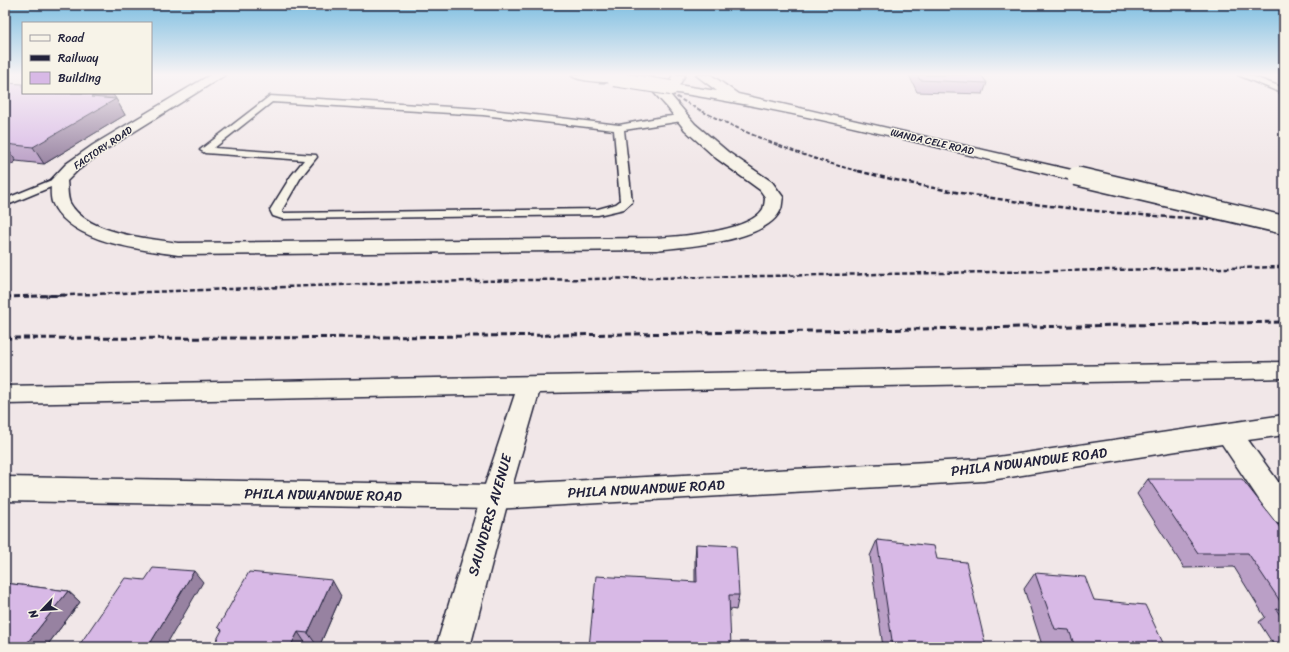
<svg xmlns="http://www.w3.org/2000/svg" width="1289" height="652" font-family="Sriracha,sans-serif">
  <rect width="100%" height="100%" fill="#f1e7e8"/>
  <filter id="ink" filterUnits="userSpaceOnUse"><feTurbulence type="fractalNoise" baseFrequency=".025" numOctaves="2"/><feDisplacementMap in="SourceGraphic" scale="8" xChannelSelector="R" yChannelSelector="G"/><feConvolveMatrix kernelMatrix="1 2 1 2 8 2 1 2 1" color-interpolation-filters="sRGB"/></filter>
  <g filter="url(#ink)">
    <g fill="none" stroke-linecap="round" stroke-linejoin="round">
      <!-- lane casing -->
      <g stroke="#22223b" stroke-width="3">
        <g id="lane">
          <polygon points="1238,75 1249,75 1284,88 1284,94"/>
          <path d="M 270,96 L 483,109 L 619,125 L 663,117 L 682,115 L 687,118 L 682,121 L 624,130 L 632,202 L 624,209 L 598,215 L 282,219 L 273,216 L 270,210 L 291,176 L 304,160 L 205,153 L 200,150 ZM 272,102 L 483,115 L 614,130 L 620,201 L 616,204 L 598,209 L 283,213 L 282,210 L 301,177 L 317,157 L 316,155 L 214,148 Z"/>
          <polygon points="59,177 64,180 63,182 5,206 5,199"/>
        </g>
      </g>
      <!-- street casing -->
      <g stroke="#22223b" stroke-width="3">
        <g id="street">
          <path d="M 210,75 L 225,75 L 103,151 L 78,170 L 67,181 C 68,188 67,196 70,203 C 87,234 147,238 178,243 L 657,238 C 682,236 749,232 763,209 C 764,206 765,201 765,197 L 760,190 L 716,158 L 685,130 L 667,107 L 638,75 L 651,75 L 665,89 L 673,75 L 685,75 L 676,91 L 667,91 L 695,124 L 728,152 L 772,182 L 783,197 C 782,201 782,206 781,209 C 768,242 687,246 657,250 L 178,255 C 140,249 69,243 52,202 C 50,195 51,187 51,180 L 66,164 L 93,145 Z"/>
          <polygon points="1284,415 1284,435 1248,440 1284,490 1284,525 1274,522 1222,444 984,481 495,509 5,501 5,477 495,485 984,459"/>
        </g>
      </g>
      <!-- secondary casing -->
      <g stroke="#22223b" stroke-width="3">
        <g id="secondary">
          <path d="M 571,75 L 613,75 L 619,76 L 621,79 C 616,85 575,81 571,75 Z"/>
          <path d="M 696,75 L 711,75 L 738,94 L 1076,171 L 1082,172 L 1084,176 L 1082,180 L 1076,181 C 942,149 808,112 671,92 L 666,91 L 664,88 L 666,85 L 671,84 L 717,91 Z"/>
          <polygon points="1284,362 1284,378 539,393 509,497 470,647 436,647 481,497 515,394 5,404 5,386"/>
        </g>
      </g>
      <!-- lane -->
      <use href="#lane" fill="#f7f3e8" fill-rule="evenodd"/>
      <!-- street -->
      <use href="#street" fill="#f7f3e8" fill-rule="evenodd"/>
      <!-- secondary -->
      <use href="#secondary" fill="#f7f3e8" fill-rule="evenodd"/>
      <!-- rail-far2 -->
      <path stroke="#22223b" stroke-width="2" stroke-dasharray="4 2" stroke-linecap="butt" d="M 648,75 C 668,94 693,107 718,119 C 764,141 812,160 862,172"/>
      <!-- rail-far1 -->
      <g stroke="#22223b" stroke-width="2.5" stroke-dasharray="5 2.5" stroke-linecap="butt">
        <path d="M 858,171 C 936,191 1016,203 1096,211 C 1159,217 1221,221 1284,219"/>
        <polyline points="40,296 419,282 1284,267"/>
      </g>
      <!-- rail -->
      <g stroke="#22223b" stroke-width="3" stroke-dasharray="6 3" stroke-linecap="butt">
        <polyline points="5,297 68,295"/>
        <path d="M 5,338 C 431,340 858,330 1284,322"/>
      </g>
      <!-- secondary-bridge-far1 casing -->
      <g stroke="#22223b" stroke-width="16" stroke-linecap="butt">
        <polyline id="secondary-bridge-far1" points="614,79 671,88"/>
      </g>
      <!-- secondary-bridge casing -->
      <g stroke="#22223b" stroke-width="21" stroke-linecap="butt">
        <polyline id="secondary-bridge" points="1076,176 1284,225"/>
      </g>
      <!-- secondary-bridge-far1 -->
      <use href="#secondary-bridge-far1" stroke="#f7f3e8" stroke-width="14"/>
      <!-- secondary-bridge -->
      <use href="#secondary-bridge" stroke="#f7f3e8" stroke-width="18"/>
    </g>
    <!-- wall -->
    <g fill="#ba9fc6" stroke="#22223b">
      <polygon points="909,75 981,75 987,83 983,94 917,92"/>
      <polygon points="5,83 23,93 112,93 116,99 125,115 44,164 16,161 5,169"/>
      <polygon points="1148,479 1284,533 1284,647 1275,647 1259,622 1265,617 1234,567 1184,568 1137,494"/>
      <polygon points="877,540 937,559 986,647 883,647 870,556"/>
      <polygon points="696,544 739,595 736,610 730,609 695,582 695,559"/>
      <polygon points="1035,573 1094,600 1165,647 1056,647 1056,646 1042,645 1024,589"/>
      <polygon points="5,583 68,591 80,602 46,647 5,647"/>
      <polygon points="341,596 319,647 213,647 222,631 218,627"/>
    </g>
    <!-- shaded-wall -->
    <g fill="#9782a1" stroke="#22223b">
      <polygon points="99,93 112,93 116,99 125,115 44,164 33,147 91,97"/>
      <polygon points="5,145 16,161 5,169"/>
      <polygon points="194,571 203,582 165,647 148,647"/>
      <polygon points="332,580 341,596 319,647 318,647 308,633"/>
      <polygon points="68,591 80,602 46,647 24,647"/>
      <polygon points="298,632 308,647 290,647"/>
    </g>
    <!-- building -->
    <g fill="#d8b9e6" stroke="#22223b">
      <polygon points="917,75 981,75 987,83 920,80"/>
      <polygon points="5,83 23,84 23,93 99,93 91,97 116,99 33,147 5,144"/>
      <polygon points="1148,479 1242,479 1284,533 1284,607 1248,553 1198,553"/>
      <polygon points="877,540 934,546 937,559 966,562 986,647 893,647"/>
      <polygon points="696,544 736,546 739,595 729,595 731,647 589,647 596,576 697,582"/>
      <polygon points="153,568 194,571 148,647 78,647 125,578 145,580"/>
      <polygon points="249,572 332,580 308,633 298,632 290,647 213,647 222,630 218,627"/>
      <polygon points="1035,573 1085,577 1094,600 1145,605 1165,647 1075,647 1069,630 1055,629"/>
      <polygon points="5,583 68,591 24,647 5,645"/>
      <polygon points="1276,609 1284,609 1284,621"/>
    </g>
  </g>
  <!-- sky -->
  <linearGradient id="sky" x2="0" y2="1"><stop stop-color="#7dbee1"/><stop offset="0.45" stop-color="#f9f4f5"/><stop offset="1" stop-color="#f9f4f5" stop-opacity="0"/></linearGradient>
  <rect width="1289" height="166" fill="url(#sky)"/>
  <g text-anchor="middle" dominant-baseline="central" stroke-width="3" stroke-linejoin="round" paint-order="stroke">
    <!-- far-street labels -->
    <g font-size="10" fill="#22223b" stroke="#f7f3e8">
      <text transform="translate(932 142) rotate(13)">WANDA CELE ROAD</text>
      <text transform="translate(103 148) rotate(-34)">FACTORY ROAD</text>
    </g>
    <!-- near-street labels -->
    <g font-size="14" fill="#22223b" stroke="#f7f3e8">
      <text transform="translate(1029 462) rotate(-7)">PHILA NDWANDWE ROAD</text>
      <text transform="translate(646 489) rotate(-3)">PHILA NDWANDWE ROAD</text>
      <text transform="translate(323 495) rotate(1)">PHILA NDWANDWE ROAD</text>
      <text transform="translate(490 515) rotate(-74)">SAUNDERS AVENUE</text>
    </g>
  </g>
  <!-- margin -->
  <rect width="1289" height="652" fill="none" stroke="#f7f3e8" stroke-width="20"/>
  <rect x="10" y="10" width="1269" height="632" fill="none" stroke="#22223b" stroke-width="1.5" filter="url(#ink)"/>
  <!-- legend -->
  <rect x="22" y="22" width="130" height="72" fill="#f7f3e8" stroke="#a29fa3"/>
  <rect x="30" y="35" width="20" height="6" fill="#f7f3e8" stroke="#a29fa3"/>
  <text x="58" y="42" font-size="12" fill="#22223b">Road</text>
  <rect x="30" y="55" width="20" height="6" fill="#22223b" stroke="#a29fa3"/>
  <text x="58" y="62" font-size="12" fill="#22223b">Railway</text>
  <rect x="30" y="72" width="20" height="12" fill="#d8b9e6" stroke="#a29fa3"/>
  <text x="58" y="82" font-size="12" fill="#22223b">Building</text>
  <!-- north arrow -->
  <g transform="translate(42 610) rotate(245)" stroke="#f7f3e8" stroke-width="3" paint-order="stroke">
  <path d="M0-3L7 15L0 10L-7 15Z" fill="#22223b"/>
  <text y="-6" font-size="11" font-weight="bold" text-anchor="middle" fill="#22223b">N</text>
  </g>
</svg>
